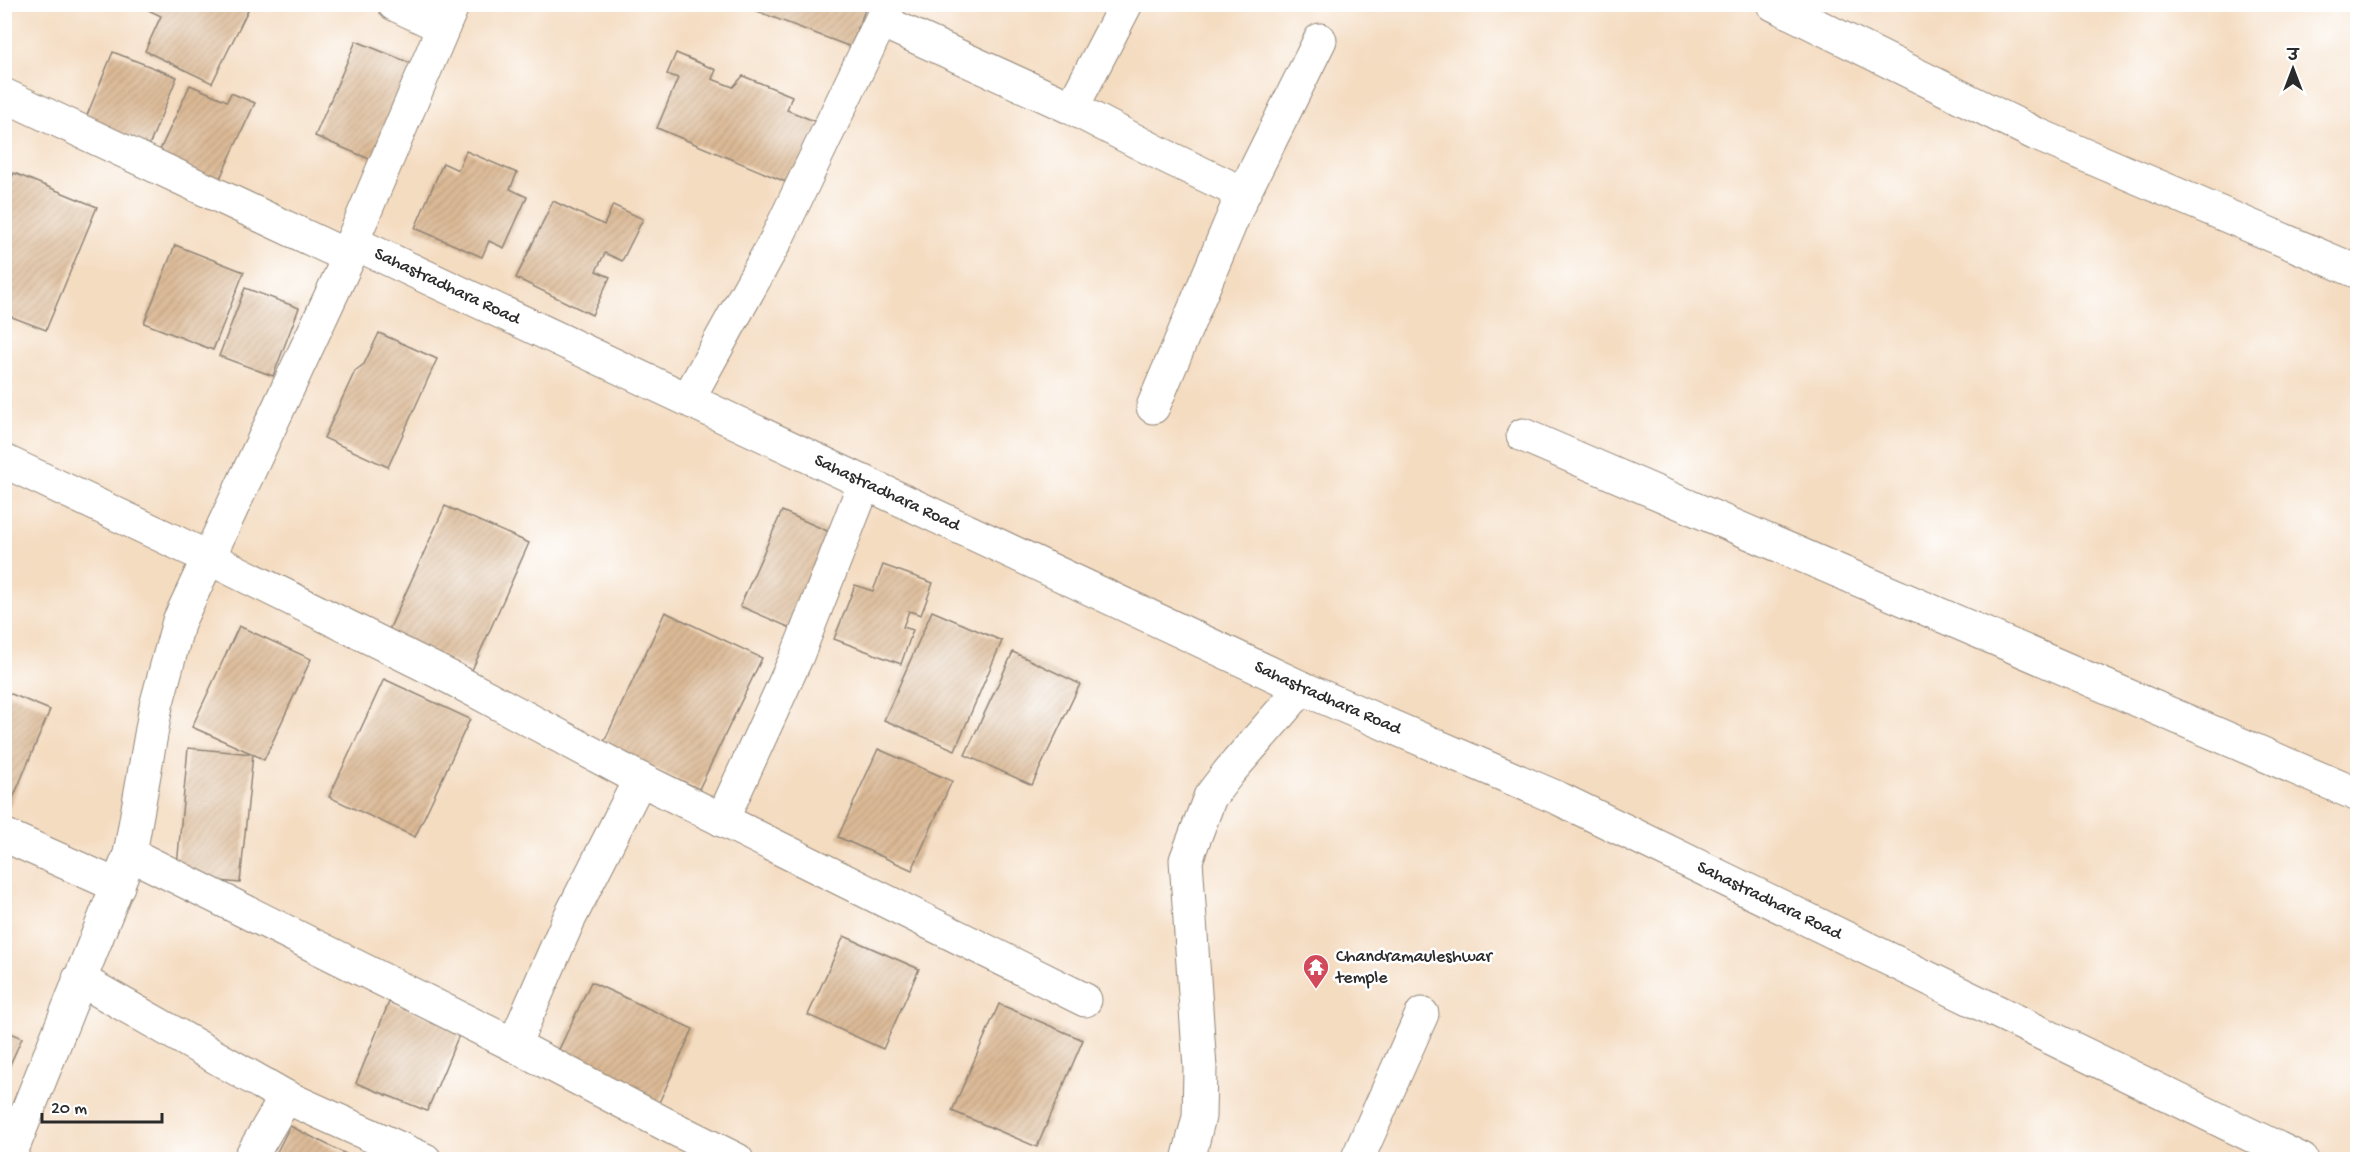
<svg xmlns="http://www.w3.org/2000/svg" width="2362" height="1164" font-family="'Gochi Hand','Playpen Sans Deva',sans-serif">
  <defs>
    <pattern id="building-hatch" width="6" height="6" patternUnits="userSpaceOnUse" patternTransform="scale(1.5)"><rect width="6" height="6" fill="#dbb995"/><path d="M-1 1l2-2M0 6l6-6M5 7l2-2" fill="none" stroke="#bc9f81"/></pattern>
  </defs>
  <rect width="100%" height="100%" fill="#fff"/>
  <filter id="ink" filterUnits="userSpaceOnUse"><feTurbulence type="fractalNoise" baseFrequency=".0167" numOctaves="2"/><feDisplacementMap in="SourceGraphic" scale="12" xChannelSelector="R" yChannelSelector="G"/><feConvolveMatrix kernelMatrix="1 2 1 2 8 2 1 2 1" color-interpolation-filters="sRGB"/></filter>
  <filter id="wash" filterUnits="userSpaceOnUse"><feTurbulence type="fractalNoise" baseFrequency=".008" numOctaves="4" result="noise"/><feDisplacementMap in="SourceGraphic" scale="24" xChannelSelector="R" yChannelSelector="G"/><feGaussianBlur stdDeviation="1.35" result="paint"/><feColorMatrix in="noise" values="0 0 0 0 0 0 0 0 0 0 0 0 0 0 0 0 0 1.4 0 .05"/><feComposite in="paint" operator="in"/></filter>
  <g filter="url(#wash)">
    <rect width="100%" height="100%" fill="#f4dcc1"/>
    <g id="blocks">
      <!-- building -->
      <g fill="url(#building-hatch)">
        <polygon points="136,4 251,4 212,83 145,51 161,16"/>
        <polygon points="738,4 867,4 851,47"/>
        <polygon points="356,41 415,65 374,161 315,136"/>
        <polygon points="113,52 177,77 140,168 76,142"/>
        <polygon points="676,53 716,70 712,79 733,87 743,76 792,96 787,110 819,123 793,185 657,128 678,78 667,74"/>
        <polygon points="190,85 227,101 231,93 255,103 208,204 148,176"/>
        <polygon points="466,151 517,173 510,189 527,197 504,248 489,241 482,257 415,228 443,163 458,170"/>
        <polygon points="14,173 97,207 46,330 4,314 4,196"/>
        <polygon points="553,201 604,225 613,205 643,219 622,261 605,253 596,271 610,277 592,315 516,278"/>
        <polygon points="175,245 244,272 213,350 144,323"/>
        <polygon points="245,288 299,308 273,376 219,356"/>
        <polygon points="379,333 437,359 388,467 324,438 355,371 364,364"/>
        <polygon points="445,506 529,543 472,670 388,632"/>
        <polygon points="782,511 834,534 793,629 740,606"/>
        <polygon points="883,565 933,583 921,615 909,611 903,627 913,630 901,664 834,639 855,585 873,591"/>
        <polygon points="932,611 1002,641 955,750 884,720"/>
        <polygon points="665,612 762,658 699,789 603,744"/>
        <polygon points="239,626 311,659 264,760 253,754 240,883 176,877 188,748 253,754 192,727"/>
        <polygon points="1013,652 1080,684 1032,785 965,755"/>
        <polygon points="384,679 470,719 415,837 329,797"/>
        <polygon points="4,691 50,710 6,815 4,814"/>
        <polygon points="878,749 952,781 912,870 838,837"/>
        <polygon points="844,936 919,969 883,1049 808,1015"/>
        <polygon points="591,982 693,1029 656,1109 553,1062"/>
        <polygon points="389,1002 461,1030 427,1111 356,1083"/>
        <polygon points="999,1004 1083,1040 1037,1147 952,1111"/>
        <polygon points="4,1030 22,1038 4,1078"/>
        <polygon points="290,1126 358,1160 273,1160"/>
      </g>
    </g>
  </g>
  <g filter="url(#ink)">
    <use href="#blocks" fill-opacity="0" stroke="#908476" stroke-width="1.5"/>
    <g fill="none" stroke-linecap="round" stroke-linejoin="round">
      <!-- minor casing -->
      <g stroke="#908476" stroke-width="35">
        <g id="minor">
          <polyline points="394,4 443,27"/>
          <polyline points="1773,4 2036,134 2358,272"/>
          <polyline points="881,21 1072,108 1161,154 1234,189 1238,205 1153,407"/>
          <polyline points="4,95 349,257"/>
          <polyline points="1072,108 1126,4"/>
          <polyline points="1238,205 1320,40"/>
          <path id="s1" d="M 352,242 L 1302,688 L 1560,799 L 2302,1160"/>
          <polyline points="688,399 776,240 889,4"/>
          <polyline points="1523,435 2358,795"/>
          <polyline points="4,461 207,557 451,678 640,779 1085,1000"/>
          <polyline points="722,820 797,656 865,482"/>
          <polyline points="4,835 118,886"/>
          <polyline points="130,854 514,1045 667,1125 737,1160"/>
          <polyline points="79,979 286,1097 425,1160"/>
          <polyline points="514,1045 569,919 640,779"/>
          <polyline points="8,1160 130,854 156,706 179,621 349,257 352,242 453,4"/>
          <polyline points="249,1160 286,1097"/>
          <polyline points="1188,1160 1199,1117 1200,1068 1186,860 1210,797 1229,772 1302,688"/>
          <polyline points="1357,1160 1422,1014"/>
        </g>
      </g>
      <!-- minor -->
      <use href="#minor" stroke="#fff" stroke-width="33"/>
    </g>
  </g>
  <!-- icons -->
  <defs>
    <g id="temple-pin" transform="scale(1.35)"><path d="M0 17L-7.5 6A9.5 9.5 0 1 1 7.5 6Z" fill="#d1495b" stroke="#fff"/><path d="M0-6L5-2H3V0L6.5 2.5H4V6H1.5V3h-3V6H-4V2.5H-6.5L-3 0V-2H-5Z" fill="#fff"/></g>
  </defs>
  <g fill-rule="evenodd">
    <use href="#temple-pin" x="1316" y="967"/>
  </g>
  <g text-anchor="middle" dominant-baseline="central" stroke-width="5" stroke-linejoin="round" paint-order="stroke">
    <!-- street labels -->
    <g font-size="18" fill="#2b2b2b" stroke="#fff">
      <text stroke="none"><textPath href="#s1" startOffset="105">Sahastradhara Road</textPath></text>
      <text stroke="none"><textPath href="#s1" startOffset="591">Sahastradhara Road</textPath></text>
      <text stroke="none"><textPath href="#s1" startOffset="1077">Sahastradhara Road</textPath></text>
      <text stroke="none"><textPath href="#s1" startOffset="1563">Sahastradhara Road</textPath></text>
    </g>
    <!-- poi labels -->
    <g font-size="18" fill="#2b2b2b" stroke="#fff" text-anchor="start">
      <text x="1336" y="957">Chandramauleshwar<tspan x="1336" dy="21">temple</tspan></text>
    </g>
  </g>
  <!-- margin -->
  <rect width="2362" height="1164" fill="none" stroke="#fff" stroke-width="24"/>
  <!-- north arrow -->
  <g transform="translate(2293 69)" stroke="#ffffff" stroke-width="4.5" paint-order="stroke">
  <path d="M0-4.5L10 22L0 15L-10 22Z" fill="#2b2b2b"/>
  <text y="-9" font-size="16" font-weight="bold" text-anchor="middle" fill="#2b2b2b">उ</text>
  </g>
  <!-- scale -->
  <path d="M42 1113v9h120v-9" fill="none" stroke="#2b2b2b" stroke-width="3"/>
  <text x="51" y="1113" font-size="18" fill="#2b2b2b" stroke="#ffffff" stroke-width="4.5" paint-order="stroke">20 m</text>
</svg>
